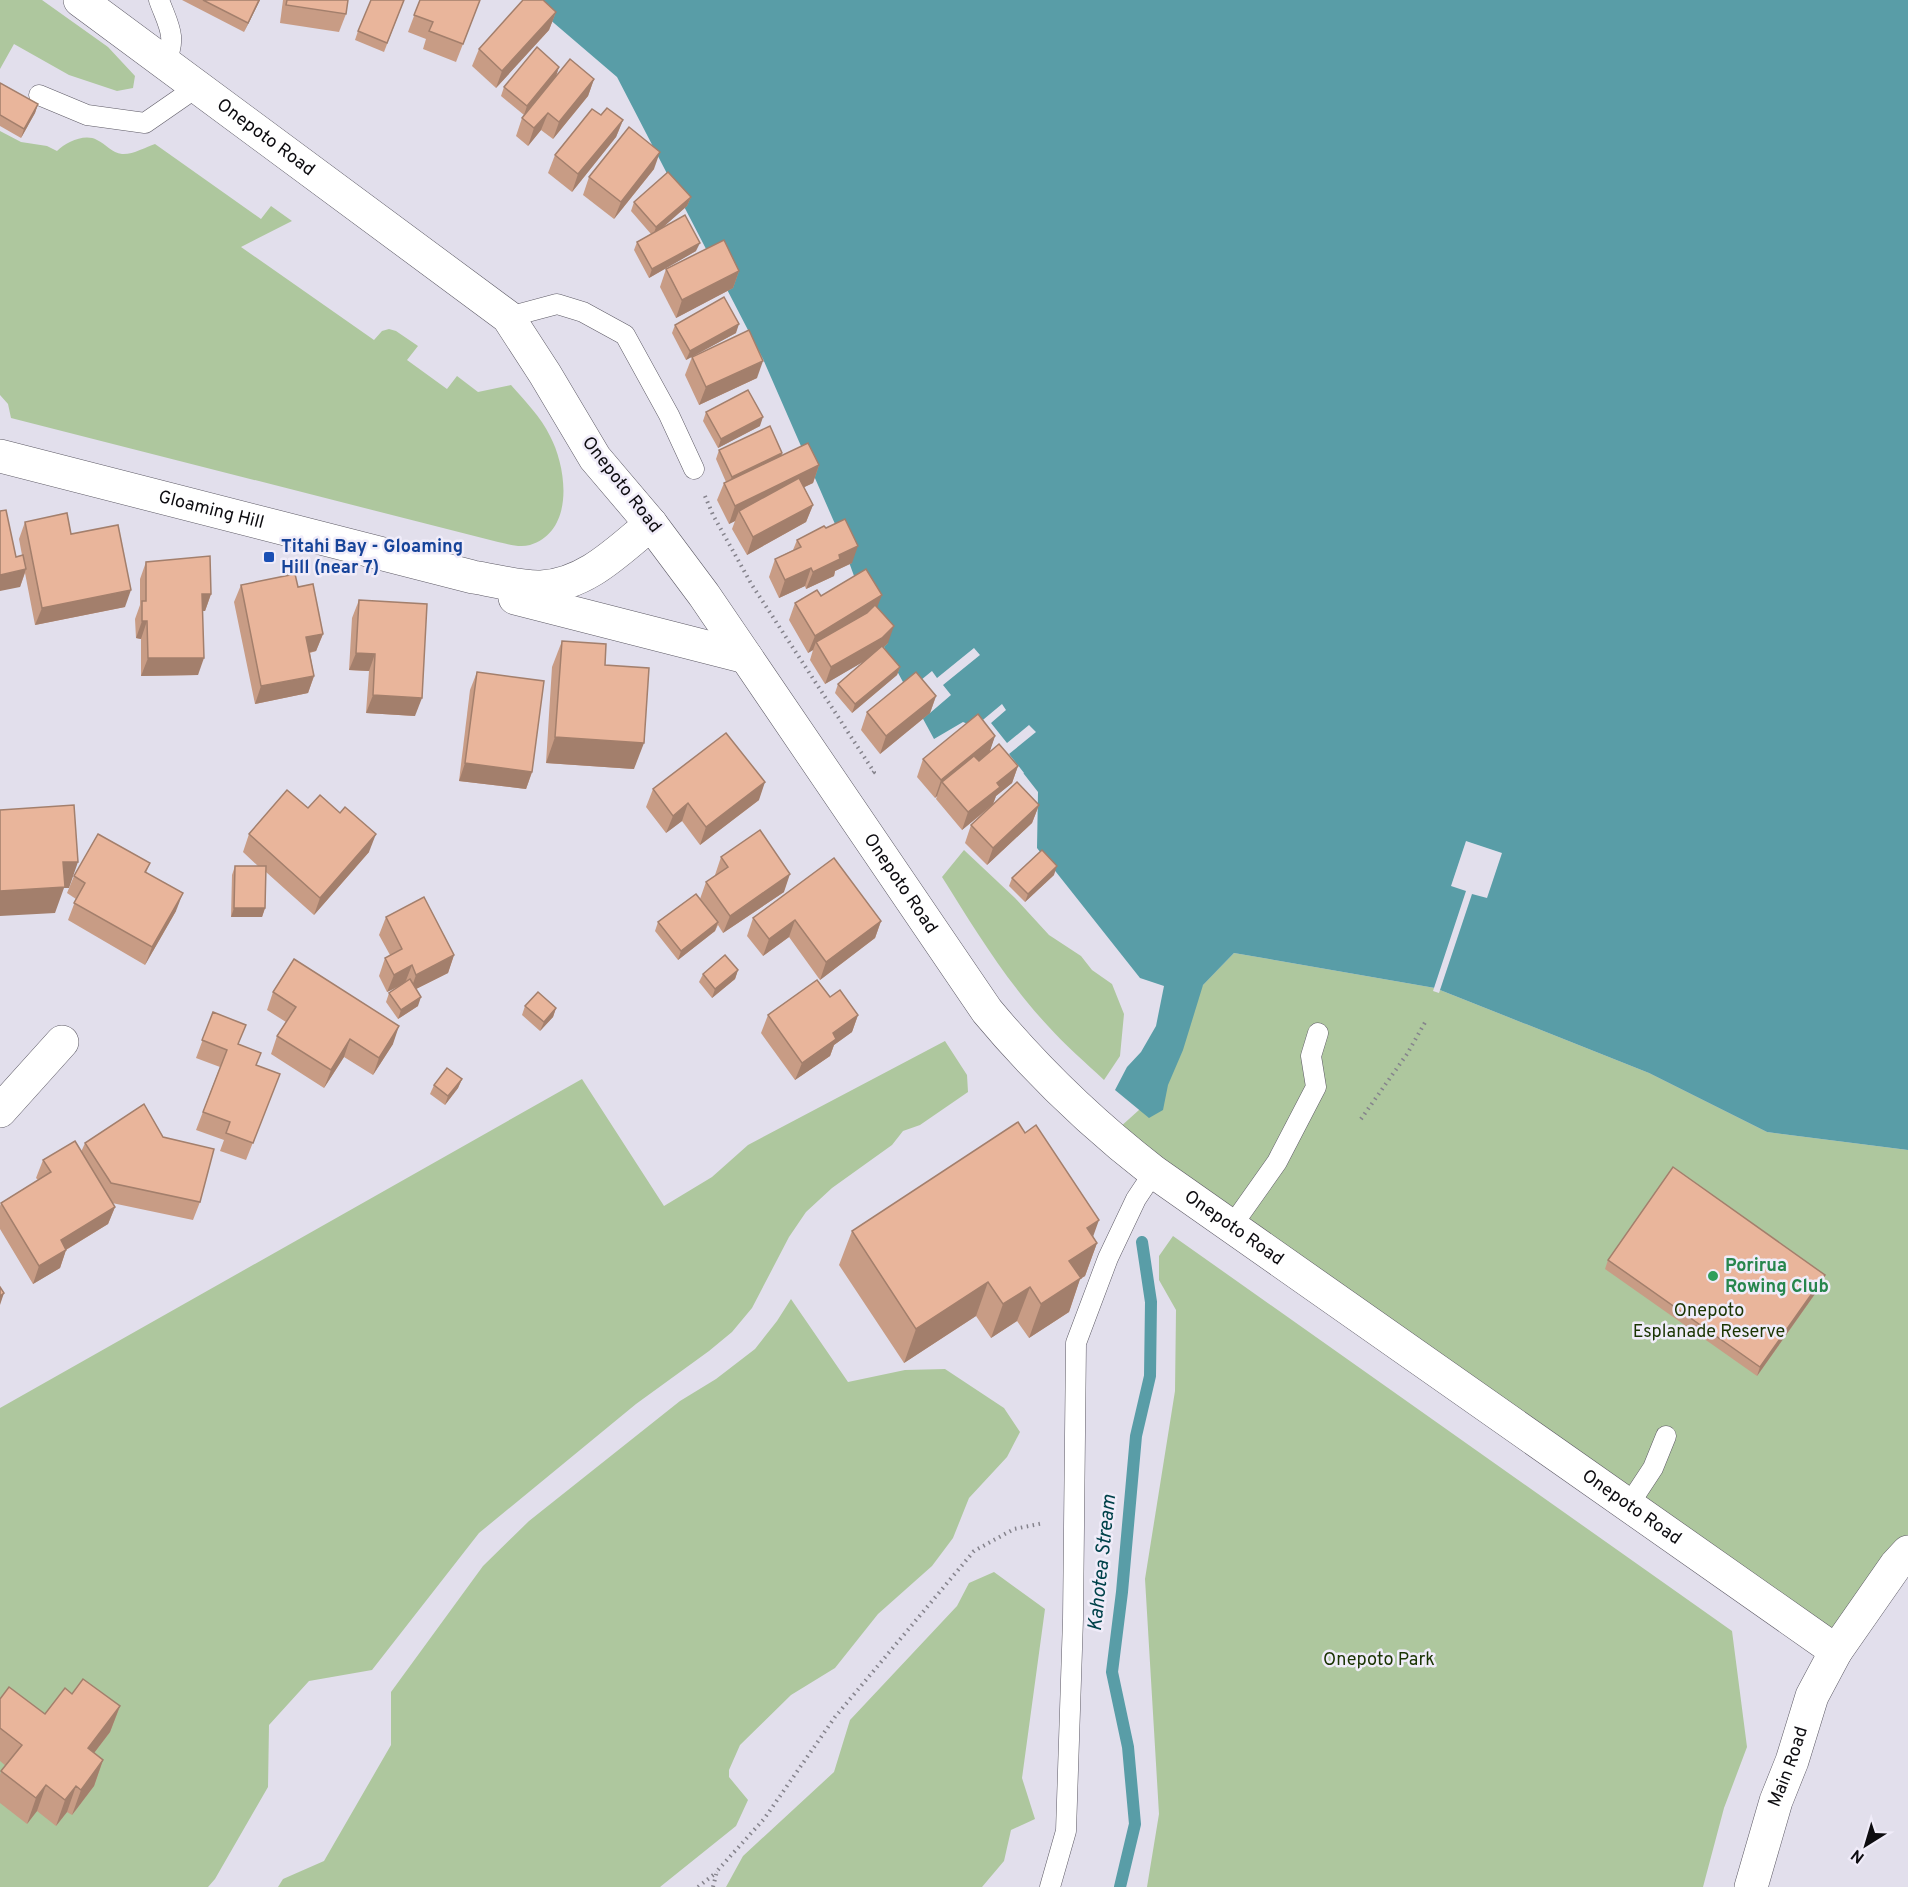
<svg xmlns="http://www.w3.org/2000/svg" width="1908" height="1887" font-family="Overpass,sans-serif">
  <rect width="100%" height="100%" fill="#e2dfec"/>
  <!-- green -->
  <g fill="#aec79e">
    <polygon points="0,0 42,0 108,47 135,76 133,88 117,91 69,75 14,44 0,69"/>
    <path d="M 0,131 L 21,142 L 47,146 L 57,151 C 66,142 85,133 97,140 C 106,144 112,153 122,154 C 132,155 146,147 155,144 L 261,219 L 271,206 L 292,221 L 241,247 L 374,340 L 382,331 L 389,329 L 396,331 L 418,346 L 407,360 L 447,389 L 457,376 L 478,392 L 511,385 C 525,401 541,417 550,436 C 567,468 575,531 530,545 C 519,548 508,544 498,542 L 11,418 L 8,404 L 0,395 Z"/>
    <path d="M 964,850 L 1015,898 L 1049,935 L 1081,956 L 1092,970 L 1112,984 L 1124,1014 L 1120,1056 L 1104,1080 C 1085,1062 1065,1045 1048,1026 C 1006,981 974,928 942,877 Z"/>
    <polygon points="1234,953 1435,988 1649,1073 1767,1132 1908,1150 1908,1552 1836,1651 1109,1137 1139,1110 1194,994"/>
    <polygon points="945,1041 967,1075 968,1092 920,1125 903,1131 892,1145 832,1188 806,1212 789,1237 752,1308 732,1332 709,1351 636,1404 479,1533 372,1670 309,1681 269,1725 268,1787 215,1879 208,1887 0,1887 0,1408 582,1079 664,1206 712,1177 748,1145"/>
    <polygon points="1173,1236 1732,1631 1747,1747 1724,1808 1703,1887 1147,1887 1159,1814 1145,1579 1175,1391 1176,1310 1159,1280 1159,1256"/>
    <polygon points="791,1299 848,1382 905,1370 945,1369 1004,1408 1020,1432 1007,1457 969,1498 953,1538 932,1566 878,1614 835,1668 791,1695 740,1745 729,1770 729,1777 748,1800 736,1826 660,1887 278,1887 283,1879 324,1861 391,1745 391,1692 483,1566 529,1521 680,1401 716,1379 755,1349 777,1321"/>
    <polygon points="994,1572 1045,1609 1022,1778 1035,1819 1011,1830 1004,1861 982,1887 726,1887 743,1856 834,1772 850,1720 957,1606 969,1583"/>
  </g>
  <!-- water -->
  <polygon fill="#599da7" points="527,0 1908,0 1908,1150 1767,1132 1649,1073 1435,988 1234,953 1203,985 1183,1050 1168,1085 1163,1110 1149,1118 1115,1090 1127,1067 1141,1052 1156,1026 1164,986 1140,978 1037,848 1038,792 993,734 963,722 934,739 872,625 835,524 763,359 617,77"/>
  <!-- pier -->
  <g fill="#e2dfec">
    <polygon points="974,648 980,655 943,685 951,695 930,713 910,689 932,671 937,678"/>
    <polygon points="1002,704 1006,710 991,723 1007,743 1029,725 1036,732 1009,754 1024,773 1021,775 992,736 972,729"/>
    <polygon points="1466,841 1502,853 1487,898 1472,894 1439,993 1433,991 1466,891 1451,886"/>
  </g>
  <g fill="none" stroke-linecap="round" stroke-linejoin="round">
    <!-- stream -->
    <polyline stroke="#599da7" stroke-width="12" points="1120,1887 1135,1824 1128,1747 1112,1672 1122,1592 1136,1436 1150,1376 1151,1302 1142,1242"/>
    <!-- service casing -->
    <g stroke="#5d5a65" stroke-width="21">
      <g id="service">
        <path d="M 159,0 C 168,25 178,37 165,63"/>
        <polyline points="39,95 87,115 145,123 197,87"/>
        <polyline points="508,317 557,304 583,312 625,335 669,415 694,469"/>
        <polyline points="1231,1227 1277,1162 1316,1087 1311,1056 1318,1033"/>
        <polyline points="1628,1506 1653,1468 1666,1436"/>
        <polyline points="1050,1887 1066,1831 1073,1619 1076,1343 1108,1258 1136,1199 1154,1172"/>
      </g>
    </g>
    <!-- minor casing -->
    <g stroke="#5d5a65" stroke-width="34">
      <g id="minor">
        <path id="s1" d="M 80,0 L 508,317 L 545,374 L 595,458 L 651,524"/>
        <polyline points="0,1111 62,1042"/>
      </g>
    </g>
    <!-- tertiary casing -->
    <g stroke="#5d5a65" stroke-width="34">
      <g id="tertiary">
        <path id="s2" d="M 0,456 L 473,577 C 493,580 521,588 541,587 C 586,585 619,550 651,524 L 704,595 L 987,1011 C 1037,1071 1092,1124 1154,1172 L 1836,1651"/>
        <polyline points="515,598 746,657"/>
      </g>
    </g>
    <!-- secondary casing -->
    <g stroke="#5d5a65" stroke-width="34">
      <g id="secondary">
        <path id="s3" d="M 1751,1887 L 1776,1801 L 1792,1761 L 1812,1696 L 1836,1651 L 1896,1565 L 1908,1552"/>
      </g>
    </g>
    <!-- path -->
    <g stroke="#85838c" stroke-width="4" stroke-dasharray="1.5 4.5" stroke-linecap="butt">
      <polyline points="705,496 713,515 752,585 874,772 870,775"/>
      <polyline points="1361,1119 1407,1054 1427,1019"/>
      <polyline points="698,1887 717,1872"/>
      <polyline points="713,1887 717,1871 764,1819 835,1717 974,1551 1014,1529 1044,1523"/>
    </g>
    <!-- service -->
    <use href="#service" stroke="#fff" stroke-width="20"/>
    <!-- minor -->
    <use href="#minor" stroke="#fff" stroke-width="33"/>
    <!-- tertiary -->
    <use href="#tertiary" stroke="#fff" stroke-width="33"/>
    <!-- secondary -->
    <use href="#secondary" stroke="#fff" stroke-width="33"/>
  </g>
  <!-- wall -->
  <g fill="#c89c85">
    <polygon points="182,0 260,0 244,32"/>
    <polygon points="283,0 348,0 346,14 339,32 280,23"/>
    <polygon points="404,0 384,52 355,40 358,31"/>
    <polygon points="420,0 480,0 456,62 423,49 426,39 408,32"/>
    <polygon points="556,12 549,30 496,88 472,66 479,49"/>
    <polygon points="559,67 556,76 524,115 501,96 504,87"/>
    <polygon points="594,79 588,96 553,139 541,130 528,146 516,136 522,118"/>
    <polygon points="0,83 38,104 35,113 21,138 0,126"/>
    <polygon points="601,115 623,120 616,137 572,192 548,173 555,155"/>
    <polygon points="654,169 614,219 583,195 589,177"/>
    <polygon points="691,197 687,206 662,228 696,251 649,278 634,250 637,242 651,234 631,211 634,202"/>
    <polygon points="666,269 739,271 733,288 676,318 660,287"/>
    <polygon points="675,325 736,333 686,360 672,333"/>
    <polygon points="692,357 757,378 699,405 685,375"/>
    <polygon points="706,412 760,426 718,448 703,421"/>
    <polygon points="719,450 782,453 782,455 819,465 813,483 804,487 813,505 806,522 747,555 732,529 735,521 729,524 717,500 724,483 726,482 716,459"/>
    <polygon points="25,522 71,534 125,607 35,625 25,573 20,587 16,557 22,555 19,539"/>
    <polygon points="797,540 852,563 835,571 834,576 806,589 805,586 779,598 769,577 775,559 793,550"/>
    <polygon points="146,562 211,594 205,611 203,611 198,675 141,676 141,639 136,638 135,619 140,605 140,579"/>
    <polygon points="241,585 298,587 323,634 316,651 310,653 314,676 308,693 255,704 234,602"/>
    <polygon points="821,596 877,608 888,643 883,648 900,667 897,675 852,713 835,693 838,684 864,661 825,684 810,660 813,650 808,653 789,620 795,603"/>
    <polygon points="359,600 415,716 366,713 369,671 349,670 352,618"/>
    <polygon points="562,641 605,665 634,769 546,763 552,667"/>
    <polygon points="477,672 532,772 526,789 459,781 470,690"/>
    <polygon points="936,696 930,713 880,754 861,730 867,712"/>
    <polygon points="995,736 989,752 1018,766 1012,783 996,796 993,804 1039,805 1032,823 987,865 965,843 971,825 993,805 962,830 936,799 937,796 935,798 917,777 923,759"/>
    <polygon points="653,789 759,800 700,845 682,821 666,833 646,807"/>
    <polygon points="308,808 369,852 314,915 266,872 265,908 262,917 231,917 232,875 235,866 258,866 243,852 249,834"/>
    <polygon points="721,857 784,892 723,933 718,925 715,931 678,960 655,931 658,922 700,899 706,882 715,876 715,875"/>
    <polygon points="150,863 146,873 176,911 145,965 68,920 76,899 67,893 74,876"/>
    <polygon points="1054,875 1025,902 1009,886 1012,878"/>
    <polygon points="386,917 454,955 448,973 416,989 418,1006 398,1019 386,1002 389,993 400,986 387,992 379,976 385,958 390,955 379,935"/>
    <polygon points="753,918 881,921 875,938 820,980 789,937 763,956 747,936"/>
    <polygon points="738,970 735,979 712,998 699,982 703,974"/>
    <polygon points="273,992 393,1044 373,1075 344,1057 324,1088 271,1054 277,1036 286,1022 267,1010"/>
    <polygon points="830,997 858,1015 852,1032 834,1045 830,1056 795,1080 761,1033 768,1015"/>
    <polygon points="525,1006 556,1008 553,1017 540,1031 522,1015"/>
    <polygon points="213,1012 239,1044 256,1065 280,1074 246,1160 220,1151 224,1140 196,1130 220,1067 196,1058"/>
    <polygon points="462,1079 458,1088 445,1105 430,1094 434,1085"/>
    <polygon points="85,1143 200,1202 193,1220 112,1203 115,1207 108,1224 66,1250 60,1268 33,1284 0,1229 0,1230 0,1206 1,1203 38,1180 36,1178 43,1160 81,1152"/>
    <polygon points="852,1231 1093,1236 1097,1243 1085,1276 1080,1279 1069,1312 1029,1338 1017,1321 991,1338 976,1316 904,1363 839,1265"/>
    <polygon points="1608,1260 1825,1275 1822,1284 1757,1376 1605,1269"/>
    <polygon points="72,1694 120,1706 110,1732 94,1753 103,1760 94,1786 72,1815 67,1812 56,1826 37,1811 27,1824 0,1803 0,1775 1,1771 6,1766 0,1761 0,1699 45,1714"/>
  </g>
  <!-- shaded-wall -->
  <g fill="#a37f6c">
    <polygon points="259,0 260,0 244,32 248,23"/>
    <polygon points="556,12 549,30 496,88 502,71"/>
    <polygon points="559,67 556,76 524,115 527,106"/>
    <polygon points="594,79 588,96 553,139 559,122"/>
    <polygon points="38,104 35,113 21,138 24,129"/>
    <polygon points="548,113 541,130 528,146 534,128"/>
    <polygon points="623,120 616,137 572,192 578,174"/>
    <polygon points="660,152 654,169 614,219 621,202"/>
    <polygon points="691,197 687,206 653,236 656,227"/>
    <polygon points="700,243 696,251 649,278 652,269"/>
    <polygon points="739,271 733,288 676,318 682,300"/>
    <polygon points="739,324 736,333 686,360 690,351"/>
    <polygon points="763,361 757,378 699,405 706,387"/>
    <polygon points="763,417 760,426 718,448 721,439"/>
    <polygon points="782,453 779,462 728,486 732,477"/>
    <polygon points="819,465 813,483 742,517 739,511 735,521 729,524 735,506"/>
    <polygon points="813,505 806,522 747,555 753,537"/>
    <polygon points="858,546 852,563 835,571 834,576 806,589 813,572 839,555"/>
    <polygon points="811,568 805,586 779,598 785,580"/>
    <polygon points="26,569 20,587 0,591 0,575"/>
    <polygon points="131,590 125,607 35,625 42,608"/>
    <polygon points="202,594 211,594 205,611 196,611"/>
    <polygon points="882,595 875,613 816,642 813,650 808,653 815,636"/>
    <polygon points="142,621 147,621 141,639 136,638"/>
    <polygon points="894,626 888,643 875,655 825,684 831,667"/>
    <polygon points="323,634 316,651 300,654 306,637"/>
    <polygon points="356,653 375,654 369,671 349,670"/>
    <polygon points="148,658 204,658 198,675 141,676"/>
    <polygon points="900,667 897,675 852,713 855,704"/>
    <polygon points="314,676 308,693 255,704 261,686"/>
    <polygon points="373,695 422,698 415,716 366,713"/>
    <polygon points="936,696 930,713 880,754 886,736"/>
    <polygon points="995,736 989,754 947,788 942,782 937,796 935,798 941,780"/>
    <polygon points="555,737 644,743 634,769 546,763"/>
    <polygon points="465,763 532,772 526,789 459,781"/>
    <polygon points="1018,766 1012,783 996,796 993,804 962,830 968,812 997,783"/>
    <polygon points="765,782 759,800 700,845 706,827"/>
    <polygon points="688,803 682,821 666,833 673,816"/>
    <polygon points="1039,805 1032,823 987,865 993,848"/>
    <polygon points="376,834 369,852 314,915 320,898"/>
    <polygon points="63,862 78,862 69,888 64,888 55,913 0,916 0,891"/>
    <polygon points="1057,866 1054,875 1025,902 1028,894"/>
    <polygon points="790,874 784,892 723,933 730,916"/>
    <polygon points="183,893 176,911 145,965 152,947"/>
    <polygon points="234,908 265,908 262,917 231,917"/>
    <polygon points="795,920 789,937 763,956 769,939"/>
    <polygon points="881,921 875,938 820,980 826,962"/>
    <polygon points="718,922 715,931 678,960 681,951"/>
    <polygon points="454,955 448,973 410,992 416,975"/>
    <polygon points="412,965 405,983 387,992 394,975"/>
    <polygon points="738,970 735,979 712,998 715,989"/>
    <polygon points="421,997 418,1006 398,1019 401,1010"/>
    <polygon points="556,1008 553,1017 540,1031 544,1022"/>
    <polygon points="858,1015 852,1032 834,1045 830,1056 795,1080 802,1063 833,1033"/>
    <polygon points="399,1026 393,1044 373,1075 379,1058"/>
    <polygon points="350,1039 344,1057 324,1088 331,1070"/>
    <polygon points="462,1079 458,1088 445,1105 448,1096"/>
    <polygon points="115,1207 108,1224 54,1257 61,1240"/>
    <polygon points="1099,1220 1089,1248 1097,1243 1085,1276 1080,1279 1069,1312 1029,1338 1041,1304 1087,1228"/>
    <polygon points="66,1250 60,1268 33,1284 39,1266"/>
    <polygon points="1825,1275 1822,1284 1757,1376 1760,1367"/>
    <polygon points="988,1282 976,1316 904,1363 916,1329"/>
    <polygon points="1030,1287 1017,1321 991,1338 1003,1304"/>
    <polygon points="4,1293 0,1305 0,1296"/>
    <polygon points="120,1706 110,1732 78,1774 88,1748"/>
    <polygon points="103,1760 94,1786 72,1815 81,1790"/>
    <polygon points="46,1785 37,1811 27,1824 36,1798"/>
    <polygon points="76,1786 67,1812 56,1826 65,1800"/>
  </g>
  <!-- building -->
  <g fill="#e9b59b" stroke="#a37f6c" stroke-width="1.5">
    <polygon points="203,0 259,0 248,23"/>
    <polygon points="287,0 348,0 346,14 286,5"/>
    <polygon points="371,0 404,0 387,43 358,31"/>
    <polygon points="420,0 480,0 463,44 429,31 433,22 414,15"/>
    <polygon points="523,0 543,0 556,12 502,71 479,49"/>
    <polygon points="537,47 559,67 527,106 504,87"/>
    <polygon points="570,59 594,79 559,122 548,113 534,128 522,118"/>
    <polygon points="0,83 38,104 24,129 0,115"/>
    <polygon points="607,108 623,120 578,174 555,155 592,109 601,115"/>
    <polygon points="629,127 660,152 621,202 589,177"/>
    <polygon points="668,172 691,197 656,227 634,202"/>
    <polygon points="685,215 700,243 652,269 637,242"/>
    <polygon points="724,240 739,271 682,300 666,269"/>
    <polygon points="724,297 739,324 690,351 675,325"/>
    <polygon points="749,330 763,361 706,387 692,357"/>
    <polygon points="748,390 763,417 721,439 706,412"/>
    <polygon points="770,426 782,453 732,477 719,450"/>
    <polygon points="808,443 819,465 735,506 724,483"/>
    <polygon points="799,478 813,505 753,537 739,511"/>
    <polygon points="6,510 16,557 23,555 26,569 0,575 0,511"/>
    <polygon points="67,513 71,534 118,525 131,590 42,608 25,522"/>
    <polygon points="845,519 858,546 839,555 840,559 813,572 811,568 785,580 775,559 801,547 797,540 824,526 826,528"/>
    <polygon points="210,556 211,594 202,594 204,658 148,658 147,621 142,621 142,601 146,601 146,562"/>
    <polygon points="866,569 882,595 815,636 795,603 817,590 821,596"/>
    <polygon points="295,574 298,587 313,584 323,634 306,637 314,676 261,686 241,585"/>
    <polygon points="359,600 427,604 422,698 373,695 375,654 356,653"/>
    <polygon points="875,605 894,626 882,638 831,667 816,642 867,613"/>
    <polygon points="562,641 606,644 605,665 649,668 644,743 555,737"/>
    <polygon points="882,646 900,667 855,704 838,684"/>
    <polygon points="477,672 544,681 532,772 465,763"/>
    <polygon points="916,672 936,696 886,736 867,712"/>
    <polygon points="978,714 995,736 941,780 923,759"/>
    <polygon points="726,733 765,782 706,827 688,803 673,816 653,789"/>
    <polygon points="999,744 1018,766 997,783 1000,787 968,812 942,782 974,756 979,761"/>
    <polygon points="1017,782 1039,805 993,848 971,825"/>
    <polygon points="287,790 308,808 320,795 340,813 345,807 376,834 320,898 249,834"/>
    <polygon points="74,805 78,862 63,862 65,887 0,891 0,810"/>
    <polygon points="760,830 790,874 730,916 706,882 728,867 721,857"/>
    <polygon points="98,834 150,863 145,872 183,893 152,947 74,903 85,883 74,876"/>
    <polygon points="1042,850 1057,866 1028,894 1012,878"/>
    <polygon points="834,858 881,921 826,962 795,920 769,939 753,918"/>
    <polygon points="235,866 266,866 265,908 234,908"/>
    <polygon points="696,894 718,922 681,951 658,922"/>
    <polygon points="424,897 454,955 416,975 412,965 394,975 385,958 402,949 386,917"/>
    <polygon points="725,955 738,970 715,989 703,974"/>
    <polygon points="294,959 399,1026 379,1058 350,1039 331,1070 277,1036 296,1007 273,992"/>
    <polygon points="410,979 421,997 401,1010 389,993"/>
    <polygon points="817,980 830,997 840,990 858,1015 833,1033 836,1039 802,1063 768,1015"/>
    <polygon points="538,992 556,1008 544,1022 525,1006"/>
    <polygon points="213,1012 246,1025 238,1044 261,1053 256,1065 280,1074 253,1143 226,1133 230,1122 203,1112 227,1050 202,1040"/>
    <polygon points="447,1068 462,1079 448,1096 434,1085"/>
    <polygon points="144,1104 163,1137 214,1149 200,1202 111,1183 85,1143"/>
    <polygon points="1018,1122 1025,1133 1036,1125 1099,1220 1087,1228 1097,1243 1069,1261 1081,1278 1041,1304 1030,1287 1003,1304 988,1282 916,1329 852,1231"/>
    <polygon points="75,1141 115,1207 61,1240 66,1250 39,1266 1,1203 51,1172 43,1160"/>
    <polygon points="1673,1167 1825,1275 1760,1367 1608,1260"/>
    <polygon points="0,1287 4,1293 0,1296"/>
    <polygon points="83,1679 120,1706 88,1748 103,1760 81,1790 76,1786 65,1800 46,1785 36,1798 1,1771 22,1745 0,1728 0,1699 9,1687 45,1714 65,1688 72,1694"/>
  </g>
  <!-- markers -->
  <rect fill="#1a4fb4" stroke="#f0ecf9" stroke-width="2" x="263" y="551" width="12" height="12" rx="3"/>
  <circle fill="#2e9e5b" stroke="#f0ecf9" stroke-width="2" cx="1713" cy="1276" r="6"/>
  <g text-anchor="middle" dominant-baseline="central" stroke-width="5" stroke-linejoin="round" paint-order="stroke">
    <!-- street labels -->
    <g font-size="18" fill="#0d0c10" stroke="#f0ecf9">
      <text stroke="none"><textPath href="#s1" startOffset="231">Onepoto Road</textPath></text>
      <text transform="translate(621 485) rotate(52)">Onepoto Road</text>
      <text stroke="none"><textPath href="#s2" startOffset="218">Gloaming Hill</textPath></text>
      <text stroke="none"><textPath href="#s2" startOffset="1124">Onepoto Road</textPath></text>
      <text stroke="none"><textPath href="#s2" startOffset="1608">Onepoto Road</textPath></text>
      <text stroke="none"><textPath href="#s2" startOffset="2094">Onepoto Road</textPath></text>
      <text stroke="none"><textPath href="#s3" startOffset="126">Main Road</textPath></text>
    </g>
    <!-- transit labels -->
    <g font-size="18" font-weight="bold" fill="#164399" stroke="#f0ecf9" text-anchor="start">
      <text x="281" y="547">Titahi Bay - Gloaming<tspan x="281" dy="21">Hill (near 7)</tspan></text>
    </g>
    <!-- leisure labels -->
    <g font-size="18" font-weight="bold" fill="#27864d" stroke="#f0ecf9" text-anchor="start">
      <text x="1725" y="1266">Porirua<tspan x="1725" dy="21">Rowing Club</tspan></text>
    </g>
    <!-- park labels -->
    <g font-size="18" fill="#1a3402" stroke="#f0ecf9">
      <text x="1709" y="1311">Onepoto<tspan x="1709" dy="21">Esplanade Reserve</tspan></text>
      <text x="1379" y="1660">Onepoto Park</text>
    </g>
    <!-- water labels -->
    <g font-size="20" font-style="italic" fill="#00424a" stroke="#f0ecf9">
      <text transform="translate(1103 1563) rotate(-84)">Kahotea Stream</text>
    </g>
  </g>
  <!-- north arrow -->
  <g transform="translate(1866 1845) rotate(217)" stroke="#f0ecf9" stroke-width="4.5" paint-order="stroke">
  <path d="M0-4.5L10 22L0 15L-10 22Z" fill="#0d0c10"/>
  <text y="-9" font-size="16" font-weight="bold" text-anchor="middle" fill="#0d0c10">N</text>
  </g>
</svg>
